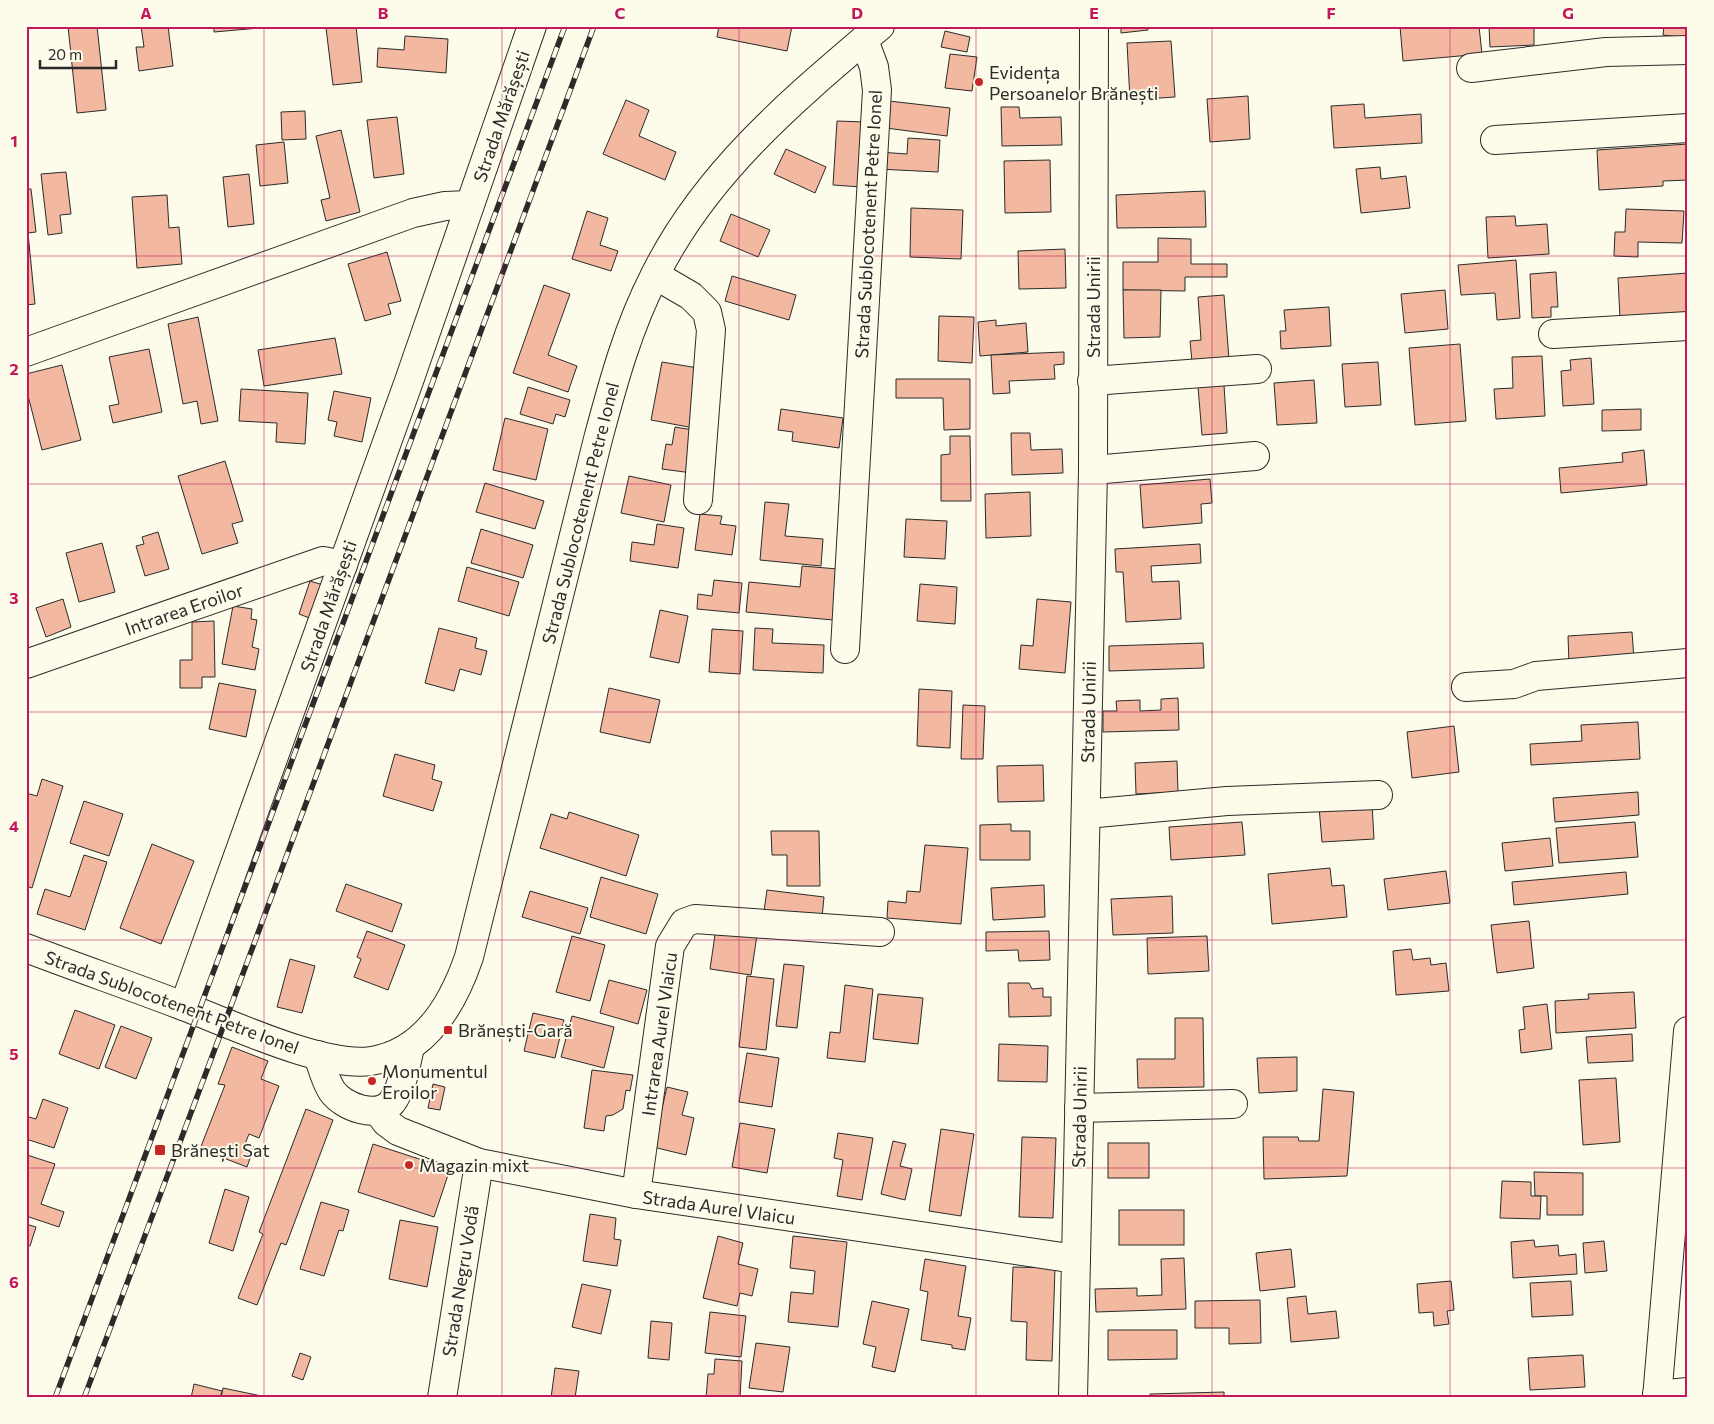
<svg xmlns="http://www.w3.org/2000/svg" width="1714" height="1424" font-family="Commissioner,sans-serif">
  <rect width="100%" height="100%" fill="#fdfbea"/>
  <!-- building -->
  <g fill="#f2b8a0" stroke="#2b2b2b">
    <polygon points="68,26 97,26 106,110 77,113"/>
    <polygon points="141,26 168,26 173,66 139,71 136,47 144,47"/>
    <polygon points="214,26 282,26 214,32"/>
    <polygon points="356,26 362,82 333,85 326,28"/>
    <polygon points="719,26 792,26 787,51 717,37"/>
    <polygon points="1121,26 1147,26 1148,30 1121,33"/>
    <polygon points="1400,26 1479,26 1482,54 1403,61"/>
    <polygon points="1489,26 1534,26 1534,45 1490,47"/>
    <polygon points="1664,26 1688,26 1688,38 1663,35"/>
    <polygon points="945,31 970,37 967,52 941,47"/>
    <polygon points="405,36 448,39 446,73 377,67 378,48 404,50"/>
    <polygon points="1171,41 1175,97 1130,100 1127,43"/>
    <polygon points="950,54 977,57 972,91 945,88"/>
    <polygon points="1248,96 1250,139 1210,142 1207,99"/>
    <polygon points="626,100 649,110 639,136 676,152 665,180 603,154"/>
    <polygon points="889,101 950,108 947,136 886,128"/>
    <polygon points="1364,104 1365,118 1421,114 1422,143 1334,148 1331,106"/>
    <polygon points="1001,107 1019,107 1020,118 1061,117 1062,145 1002,146"/>
    <polygon points="305,111 306,139 282,140 281,112"/>
    <polygon points="397,117 404,174 374,178 367,120"/>
    <polygon points="837,121 865,122 861,187 833,185"/>
    <polygon points="341,130 360,212 326,221 321,200 330,198 316,136"/>
    <polygon points="908,138 940,140 938,172 878,169 879,152 907,154"/>
    <polygon points="284,142 288,183 260,186 256,145"/>
    <polygon points="1688,144 1688,180 1663,181 1663,186 1599,190 1597,150"/>
    <polygon points="786,149 826,167 815,193 774,174"/>
    <polygon points="1050,160 1051,212 1005,213 1004,161"/>
    <polygon points="1380,167 1381,179 1406,176 1410,208 1361,213 1356,169"/>
    <polygon points="66,172 71,214 60,215 62,233 48,235 41,174"/>
    <polygon points="249,174 254,224 228,227 223,177"/>
    <polygon points="26,189 31,189 36,232 28,233 35,304 26,305"/>
    <polygon points="1205,191 1206,227 1117,228 1116,195"/>
    <polygon points="167,195 169,228 179,227 182,264 137,268 132,197"/>
    <polygon points="911,208 963,210 961,259 910,257"/>
    <polygon points="1626,209 1684,211 1682,243 1638,242 1638,257 1614,256 1615,232 1625,232"/>
    <polygon points="587,211 608,218 600,245 618,251 611,271 572,259"/>
    <polygon points="731,214 770,230 758,257 720,241"/>
    <polygon points="1515,216 1516,226 1547,224 1549,254 1488,258 1486,217"/>
    <polygon points="1158,238 1191,239 1191,264 1227,264 1227,277 1185,277 1185,291 1123,290 1123,262 1158,262"/>
    <polygon points="1065,249 1066,288 1019,289 1018,251"/>
    <polygon points="387,252 401,301 388,304 391,314 365,321 348,264"/>
    <polygon points="1516,260 1520,318 1497,320 1495,293 1461,295 1458,265"/>
    <polygon points="1556,272 1558,307 1551,307 1551,317 1532,318 1530,274"/>
    <polygon points="1688,273 1688,313 1620,318 1618,278"/>
    <polygon points="732,276 796,295 789,320 725,301"/>
    <polygon points="544,285 570,294 548,355 577,366 568,392 513,373"/>
    <polygon points="1123,290 1161,290 1160,337 1124,338"/>
    <polygon points="1445,290 1448,329 1405,333 1401,294"/>
    <polygon points="1224,295 1229,359 1192,362 1190,341 1201,340 1198,297"/>
    <polygon points="1329,307 1331,346 1281,349 1280,331 1286,331 1284,310"/>
    <polygon points="939,316 974,317 972,363 938,361"/>
    <polygon points="198,317 218,421 201,424 197,401 183,404 168,324"/>
    <polygon points="996,320 996,326 1026,323 1028,352 980,356 978,322"/>
    <polygon points="335,338 342,374 264,386 258,350"/>
    <polygon points="1460,344 1466,421 1415,425 1409,348"/>
    <polygon points="149,349 162,412 113,423 109,406 119,404 109,357"/>
    <polygon points="1064,352 1064,364 1054,365 1055,379 1009,381 1010,393 993,394 991,355"/>
    <polygon points="1542,356 1545,416 1496,419 1494,389 1513,388 1512,357"/>
    <polygon points="1591,358 1594,404 1563,406 1561,371 1571,370 1570,360"/>
    <polygon points="662,362 704,369 694,428 651,420"/>
    <polygon points="1378,362 1381,405 1345,407 1342,364"/>
    <polygon points="62,365 81,440 42,450 26,388 26,374"/>
    <polygon points="896,379 970,379 970,429 944,430 943,398 896,398"/>
    <polygon points="1314,380 1317,423 1277,425 1274,383"/>
    <polygon points="1224,385 1227,433 1202,435 1198,387"/>
    <polygon points="528,387 570,400 565,417 556,414 553,424 520,414"/>
    <polygon points="241,389 308,393 305,444 276,442 277,423 239,421"/>
    <polygon points="334,391 371,398 362,442 334,436 337,422 328,420"/>
    <polygon points="781,409 843,418 839,448 792,441 793,432 778,430"/>
    <polygon points="1641,409 1641,430 1602,431 1602,410"/>
    <polygon points="505,418 548,429 536,480 493,470"/>
    <polygon points="675,427 699,431 692,473 662,469 666,444 672,445"/>
    <polygon points="1011,433 1030,433 1031,450 1062,449 1063,473 1012,475"/>
    <polygon points="950,436 970,436 971,501 941,501 941,455 950,454"/>
    <polygon points="1644,450 1647,485 1561,493 1559,468 1623,462 1622,453"/>
    <polygon points="225,461 243,521 232,524 238,543 202,554 178,476"/>
    <polygon points="629,476 671,485 664,522 621,513"/>
    <polygon points="1210,479 1212,503 1201,504 1202,523 1143,528 1140,485"/>
    <polygon points="485,483 544,501 535,529 476,512"/>
    <polygon points="1030,492 1031,536 986,538 985,494"/>
    <polygon points="765,502 789,504 785,536 823,539 821,566 760,560"/>
    <polygon points="700,514 722,516 720,524 736,526 732,555 695,550"/>
    <polygon points="906,519 947,521 945,559 904,557"/>
    <polygon points="657,524 684,528 678,568 630,561 632,542 654,545"/>
    <polygon points="481,529 533,545 523,578 471,563"/>
    <polygon points="158,532 169,569 145,576 136,546 144,544 142,537"/>
    <polygon points="102,543 115,592 79,602 66,553"/>
    <polygon points="1200,544 1201,563 1151,566 1152,582 1179,581 1181,619 1126,622 1123,572 1116,572 1115,549"/>
    <polygon points="802,566 838,569 833,620 746,612 749,582 800,587"/>
    <polygon points="467,567 519,582 509,616 458,601"/>
    <polygon points="714,580 742,583 739,613 697,609 698,594 712,596"/>
    <polygon points="310,581 323,585 312,619 299,614"/>
    <polygon points="920,584 957,587 955,624 917,621"/>
    <polygon points="63,599 71,627 46,637 36,608"/>
    <polygon points="1037,599 1071,602 1065,673 1019,669 1021,645 1033,646"/>
    <polygon points="233,606 252,609 251,619 257,620 252,647 259,649 255,670 222,664"/>
    <polygon points="660,610 688,616 679,663 650,657"/>
    <polygon points="214,621 215,677 202,677 202,688 180,688 180,660 192,660 192,622"/>
    <polygon points="439,628 477,638 475,648 487,651 481,675 460,669 454,691 425,683"/>
    <polygon points="755,628 773,629 772,643 824,645 823,673 753,670"/>
    <polygon points="712,629 743,631 740,674 709,672"/>
    <polygon points="1632,632 1634,659 1569,663 1568,636"/>
    <polygon points="1203,643 1204,668 1109,671 1109,646"/>
    <polygon points="219,683 256,690 246,737 209,729"/>
    <polygon points="609,688 660,700 650,743 600,732"/>
    <polygon points="919,689 952,691 950,748 917,746"/>
    <polygon points="1178,698 1179,730 1103,732 1103,711 1117,711 1116,701 1140,700 1140,711 1161,710 1161,699"/>
    <polygon points="963,705 985,706 983,759 961,759"/>
    <polygon points="1638,722 1640,759 1531,765 1530,744 1582,741 1581,725"/>
    <polygon points="1454,726 1459,772 1412,778 1407,732"/>
    <polygon points="395,754 435,765 432,779 442,782 433,811 383,796"/>
    <polygon points="1177,761 1178,792 1136,794 1135,763"/>
    <polygon points="1043,765 1044,801 998,802 997,766"/>
    <polygon points="42,779 63,786 32,888 26,886 26,793 37,796"/>
    <polygon points="1638,792 1639,815 1555,822 1553,798"/>
    <polygon points="84,801 123,814 109,856 70,843"/>
    <polygon points="1372,803 1374,839 1322,842 1319,807"/>
    <polygon points="569,812 639,835 626,876 540,848 551,814 567,819"/>
    <polygon points="1242,822 1245,855 1171,860 1169,827"/>
    <polygon points="1635,822 1638,857 1559,863 1556,828"/>
    <polygon points="1011,824 1011,831 1030,831 1030,860 980,860 980,825"/>
    <polygon points="771,831 819,831 820,886 787,886 787,855 772,855"/>
    <polygon points="1550,838 1553,866 1505,871 1502,843"/>
    <polygon points="152,844 194,861 161,944 120,928"/>
    <polygon points="925,845 968,848 961,924 887,918 888,901 906,903 907,891 920,892"/>
    <polygon points="84,855 107,862 85,930 37,914 45,889 70,897"/>
    <polygon points="1330,868 1332,886 1344,885 1347,917 1272,924 1268,874"/>
    <polygon points="1446,871 1450,903 1388,910 1384,879"/>
    <polygon points="1626,872 1628,894 1514,905 1512,882"/>
    <polygon points="601,877 658,894 646,934 590,917"/>
    <polygon points="346,884 402,904 392,932 336,911"/>
    <polygon points="1044,885 1045,917 993,920 991,888"/>
    <polygon points="767,890 824,897 822,918 764,911"/>
    <polygon points="530,891 588,908 580,934 522,917"/>
    <polygon points="1172,896 1173,933 1113,935 1111,899"/>
    <polygon points="1529,921 1534,968 1497,973 1491,925"/>
    <polygon points="716,928 757,935 751,975 710,969"/>
    <polygon points="367,931 405,945 388,990 354,977 361,959 357,957"/>
    <polygon points="1049,931 1050,960 1019,961 1018,950 986,951 986,932"/>
    <polygon points="572,936 605,945 590,1001 556,992"/>
    <polygon points="1207,936 1209,971 1148,974 1147,938"/>
    <polygon points="1411,949 1413,960 1430,958 1431,965 1446,963 1449,991 1396,995 1393,951"/>
    <polygon points="290,959 315,966 302,1013 277,1007"/>
    <polygon points="784,964 804,966 797,1028 776,1026"/>
    <polygon points="747,976 774,979 766,1050 739,1047"/>
    <polygon points="609,980 647,990 638,1024 600,1013"/>
    <polygon points="1008,983 1029,983 1032,989 1043,988 1043,997 1051,997 1051,1016 1009,1017"/>
    <polygon points="845,985 873,989 865,1062 827,1058 830,1032 840,1033"/>
    <polygon points="1634,992 1636,1028 1556,1033 1555,1001 1589,999 1588,994"/>
    <polygon points="878,994 923,998 918,1044 873,1039"/>
    <polygon points="1547,1004 1552,1049 1521,1053 1519,1030 1525,1029 1523,1007"/>
    <polygon points="75,1010 115,1025 99,1069 59,1054"/>
    <polygon points="533,1013 564,1020 555,1058 524,1051"/>
    <polygon points="572,1016 614,1027 604,1068 561,1057"/>
    <polygon points="1175,1018 1203,1018 1204,1087 1138,1088 1137,1059 1175,1059"/>
    <polygon points="121,1026 152,1038 136,1079 105,1067"/>
    <polygon points="1632,1034 1633,1061 1588,1063 1586,1037"/>
    <polygon points="999,1044 1048,1046 1047,1082 998,1081"/>
    <polygon points="232,1047 268,1061 261,1079 279,1086 259,1138 249,1134 245,1144 254,1147 247,1167 200,1149 225,1085 218,1084"/>
    <polygon points="747,1053 779,1058 772,1107 739,1102"/>
    <polygon points="1297,1057 1297,1091 1259,1093 1257,1058"/>
    <polygon points="592,1070 633,1075 630,1091 626,1090 623,1109 613,1115 606,1116 604,1131 584,1128"/>
    <polygon points="1616,1078 1620,1142 1583,1145 1579,1080"/>
    <polygon points="433,1084 445,1087 440,1110 428,1108"/>
    <polygon points="667,1087 688,1092 682,1115 694,1118 686,1155 653,1147"/>
    <polygon points="1323,1089 1354,1092 1347,1176 1264,1179 1263,1137 1298,1137 1299,1141 1319,1141"/>
    <polygon points="43,1099 68,1108 54,1148 26,1139 26,1116 36,1119"/>
    <polygon points="306,1109 333,1120 286,1245 281,1243 257,1305 238,1298 263,1234 259,1232"/>
    <polygon points="740,1123 775,1129 767,1173 732,1167"/>
    <polygon points="941,1129 974,1134 961,1216 929,1211"/>
    <polygon points="838,1133 873,1138 862,1200 837,1196 843,1160 834,1158"/>
    <polygon points="1022,1137 1056,1138 1053,1218 1019,1217"/>
    <polygon points="893,1141 906,1144 900,1166 912,1169 905,1200 881,1194"/>
    <rect x="1108" y="1143" width="41" height="35"/>
    <polygon points="373,1144 450,1169 434,1217 358,1192"/>
    <polygon points="27,1155 55,1164 41,1204 64,1212 59,1227 26,1216"/>
    <polygon points="1534,1172 1583,1173 1583,1215 1547,1215 1547,1196 1535,1196"/>
    <polygon points="1502,1181 1531,1182 1531,1196 1541,1196 1540,1219 1500,1218"/>
    <polygon points="225,1189 249,1197 233,1251 209,1243"/>
    <polygon points="321,1202 349,1210 343,1231 339,1230 324,1276 300,1269"/>
    <rect x="1119" y="1210" width="65" height="35"/>
    <polygon points="590,1214 616,1218 614,1239 621,1240 617,1266 583,1261"/>
    <polygon points="400,1220 438,1227 427,1287 389,1279"/>
    <polygon points="26,1224 36,1227 30,1246 26,1245"/>
    <polygon points="718,1236 743,1243 738,1264 758,1269 752,1296 740,1293 737,1306 703,1298"/>
    <polygon points="793,1236 847,1242 838,1327 788,1322 791,1292 813,1294 815,1271 790,1268"/>
    <polygon points="1534,1240 1535,1247 1558,1245 1559,1256 1576,1254 1577,1274 1513,1278 1511,1242"/>
    <polygon points="1604,1241 1607,1271 1585,1273 1583,1243"/>
    <polygon points="1291,1249 1295,1287 1260,1291 1256,1253"/>
    <polygon points="1184,1258 1186,1309 1096,1312 1095,1289 1137,1288 1137,1296 1162,1295 1161,1259"/>
    <polygon points="925,1259 966,1266 958,1316 971,1318 965,1350 952,1348 952,1345 921,1340 928,1292 920,1290"/>
    <polygon points="1013,1267 1055,1268 1052,1361 1026,1360 1027,1322 1011,1321"/>
    <polygon points="1451,1281 1454,1310 1447,1311 1449,1324 1434,1326 1433,1312 1419,1313 1417,1284"/>
    <polygon points="1571,1281 1573,1315 1532,1317 1530,1283"/>
    <polygon points="582,1284 611,1290 601,1334 572,1327"/>
    <polygon points="1306,1296 1308,1314 1336,1311 1339,1338 1291,1342 1287,1298"/>
    <polygon points="1260,1300 1261,1343 1229,1344 1229,1328 1195,1328 1195,1301"/>
    <polygon points="872,1301 909,1309 895,1372 872,1367 876,1347 863,1344"/>
    <polygon points="710,1312 746,1316 741,1357 705,1353"/>
    <polygon points="651,1321 672,1323 669,1360 648,1358"/>
    <polygon points="1108,1330 1177,1330 1177,1359 1108,1360"/>
    <polygon points="756,1343 790,1347 783,1392 749,1388"/>
    <polygon points="300,1353 311,1357 303,1380 292,1376"/>
    <polygon points="1583,1355 1585,1387 1530,1390 1528,1358"/>
    <polygon points="715,1359 742,1361 740,1398 706,1398 708,1374 714,1374"/>
    <polygon points="555,1368 579,1371 575,1398 551,1398"/>
    <polygon points="194,1384 222,1391 220,1398 191,1398"/>
    <polygon points="223,1388 271,1398 221,1398"/>
    <polygon points="1224,1392 1224,1398 1150,1398 1150,1394"/>
  </g>
  <g fill="none" stroke-linecap="round" stroke-linejoin="round">
    <!-- minor casing -->
    <g stroke="#2b2b2b" stroke-width="30">
      <g id="minor">
        <polyline points="1471,68 1606,52 1688,50"/>
        <polyline points="1495,140 1688,128"/>
        <polyline points="655,275 691,296 707,312 711,330 698,500"/>
        <polyline points="1553,334 1688,326"/>
        <polyline points="26,352 413,213 445,206 469,205"/>
        <polyline points="1092,381 1257,369"/>
        <polyline points="1093,470 1255,456"/>
        <polyline points="845,649 877,90 874,67 864,40"/>
        <polyline points="26,664 323,561 343,565"/>
        <polyline points="1466,687 1514,684 1536,676 1688,663"/>
        <polyline points="1086,814 1227,801 1378,795"/>
        <polyline points="184,1006 409,381 532,26"/>
        <path d="M 318,1055 C 322,1067 325,1080 332,1091 C 343,1107 378,1120 392,1102 C 403,1087 406,1064 410,1047"/>
        <polyline points="1079,1108 1233,1104"/>
        <polyline points="378,1111 386,1122 398,1131 479,1163 636,1194 1076,1259"/>
        <polyline points="636,1194 670,946 684,923 695,919 880,932"/>
        <polyline points="1657,1395 1688,1392"/>
        <polyline points="442,1398 479,1163"/>
        <polyline points="1073,1398 1093,470 1094,26"/>
      </g>
    </g>
    <!-- major casing -->
    <g stroke="#2b2b2b" stroke-width="30">
      <g id="major">
        <path d="M 26,948 C 78,968 131,986 183,1006 C 229,1023 323,1068 371,1061 C 425,1053 453,1004 469,957 L 598,439 C 613,383 628,327 655,275 C 706,172 794,99 880,26"/>
        <polyline points="1657,1398 1688,1031"/>
      </g>
    </g>
    <!-- minor -->
    <use href="#minor" stroke="#fdfbea" stroke-width="28"/>
    <!-- major -->
    <use href="#major" stroke="#fdfbea" stroke-width="28"/>
    <!-- rail casing -->
    <g stroke="#2b2b2b" stroke-width="5.5">
      <g id="rail">
        <polyline points="55,1398 565,26"/>
        <polyline points="84,1398 225,1022 594,26"/>
      </g>
    </g>
    <!-- rail -->
    <use href="#rail" stroke="#fdfbea" stroke-width="4" stroke-dasharray="11" stroke-linecap="butt"/>
  </g>
  <!-- grid -->
  <path fill="none" stroke="#c2185b" stroke-width="1" stroke-opacity="0.55" d="M 264,26 L 264,1398M 502,26 L 502,1398M 739,26 L 739,1398M 976,26 L 976,1398M 1212,26 L 1212,1398M 1450,26 L 1450,1398M 26,256 L 1688,256M 26,484 L 1688,484M 26,712 L 1688,712M 26,940 L 1688,940M 26,1168 L 1688,1168"/>
  <!-- markers -->
  <g fill="#c62828" stroke="#fdfbea" stroke-width="2">
    <circle cx="979" cy="82" r="5"/>
    <rect x="443" y="1025" width="10" height="10" rx="2.5"/>
    <circle cx="372" cy="1081" r="5"/>
    <rect x="154" y="1144" width="12" height="12" rx="2.5"/>
    <circle cx="409" cy="1165" r="5"/>
  </g>
  <g text-anchor="middle" dominant-baseline="central" stroke-width="4" stroke-linejoin="round" paint-order="stroke">
    <!-- poi labels -->
    <g font-size="18" fill="#2b2b2b" stroke="#fdfbea" text-anchor="start">
      <text x="989" y="72">Evidența<tspan x="989" dy="21">Persoanelor Brănești</tspan></text>
      <text x="458" y="1030">Brănești-Gară</text>
      <text x="382" y="1071">Monumentul<tspan x="382" dy="21">Eroilor</tspan></text>
      <text x="171" y="1150">Brănești Sat</text>
      <text x="419" y="1165">Magazin mixt</text>
    </g>
    <!-- street labels -->
    <g font-size="18" fill="#2b2b2b" stroke="#fdfbea">
      <text transform="translate(501 116) rotate(-71)">Strada Mărășești</text>
      <text transform="translate(868 224) rotate(-87)">Strada Sublocotenent Petre Ionel</text>
      <text transform="translate(1093 307) rotate(-90)">Strada Unirii</text>
      <text transform="translate(580 513) rotate(-76)">Strada Sublocotenent Petre Ionel</text>
      <text transform="translate(328 606) rotate(-71)">Strada Mărășești</text>
      <text transform="translate(184 609) rotate(-19)">Intrarea Eroilor</text>
      <text transform="translate(1088 712) rotate(-89)">Strada Unirii</text>
      <text transform="translate(172 1002) rotate(20)">Strada Sublocotenent Petre Ionel</text>
      <text transform="translate(659 1034) rotate(-82)">Intrarea Aurel Vlaicu</text>
      <text transform="translate(1079 1117) rotate(-89)">Strada Unirii</text>
      <text transform="translate(719 1207) rotate(8)">Strada Aurel Vlaicu</text>
      <text transform="translate(460 1281) rotate(-81)">Strada Negru Vodă</text>
    </g>
  </g>
  <!-- border -->
  <rect width="1714" height="1424" fill="none" stroke="#fdfbea" stroke-width="55"/>
  <!-- scale -->
  <path d="M40 60v8h76v-8" fill="none" stroke="#2b2b2b" stroke-width="2.5"/>
  <text x="48" y="60" font-size="15" fill="#2b2b2b" stroke="#fdfbea" stroke-width="4" paint-order="stroke">20 m</text>
  <rect x="28" y="28" width="1658" height="1368" fill="none" stroke="#c2185b" stroke-width="2"/>
  <g font-size="16" text-anchor="middle" font-weight="bold" fill="#c2185b">
    <text x="146" y="19">A</text>
    <text x="383" y="19">B</text>
    <text x="620" y="19">C</text>
    <text x="857" y="19">D</text>
    <text x="1094" y="19">E</text>
    <text x="1331" y="19">F</text>
    <text x="1568" y="19">G</text>
    <text x="14" y="147">1</text>
    <text x="14" y="375">2</text>
    <text x="14" y="604">3</text>
    <text x="14" y="832">4</text>
    <text x="14" y="1060">5</text>
    <text x="14" y="1288">6</text>
  </g>
</svg>
